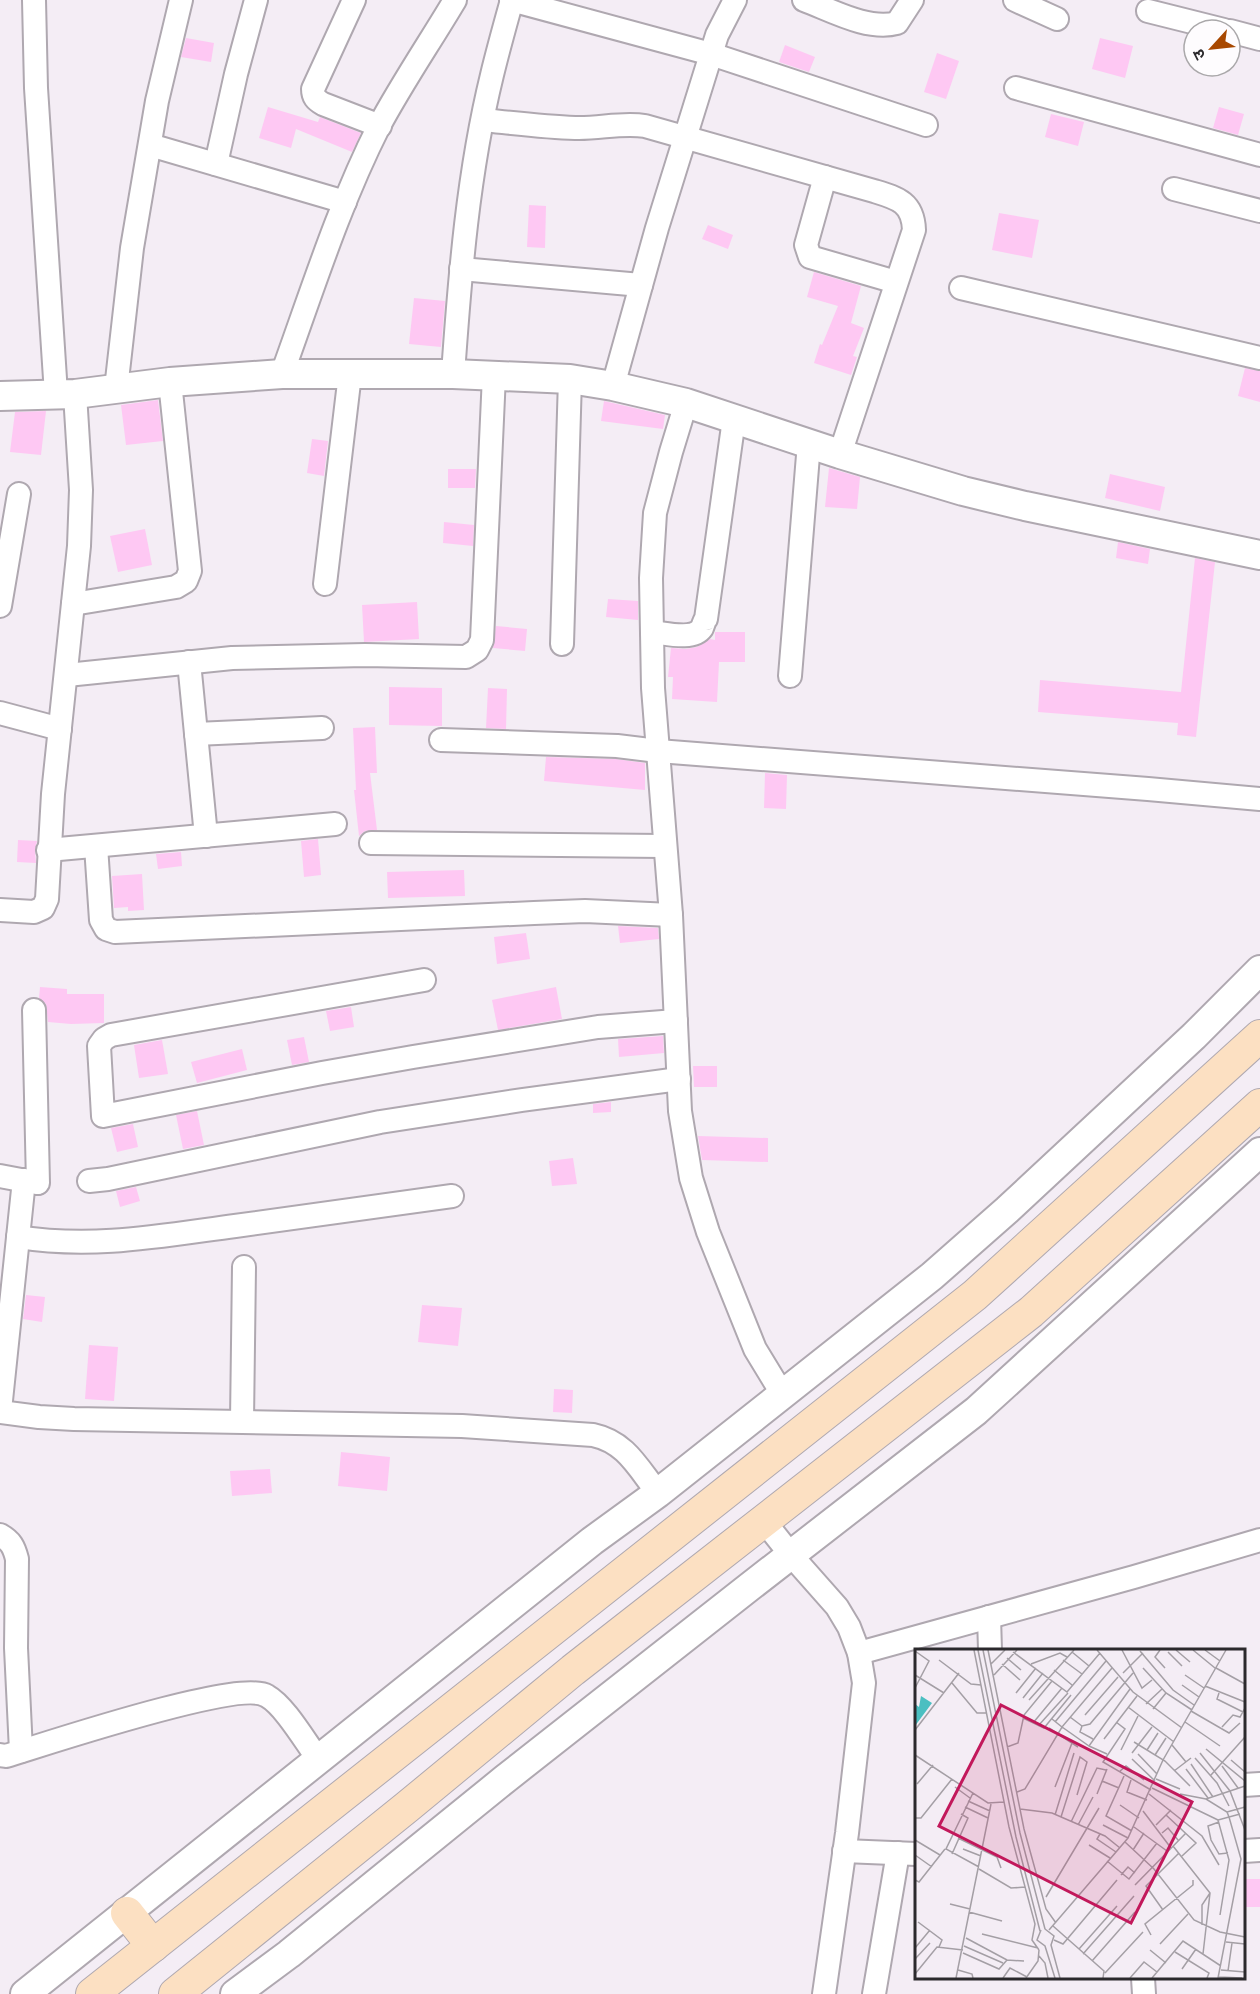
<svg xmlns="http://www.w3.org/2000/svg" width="1260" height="1994" font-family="Georgia,'Noto Sans Devanagari',serif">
  <rect width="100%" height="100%" fill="#f4edf5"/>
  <!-- building -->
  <g fill="#fec8f3">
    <polygon points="186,38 214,43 211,62 181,57"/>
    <polygon points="1100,38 1133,46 1125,78 1092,69"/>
    <polygon points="785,45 815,57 809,72 779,62"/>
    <polygon points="937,53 959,61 946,99 924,92"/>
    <polygon points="268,107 318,122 320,117 361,133 352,152 296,129 291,148 259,138"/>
    <polygon points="1219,107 1244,114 1238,135 1213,128"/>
    <polygon points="1051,114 1084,122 1078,146 1045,137"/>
    <polygon points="529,205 546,206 545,248 527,247"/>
    <polygon points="999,213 1039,220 1032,258 992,250"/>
    <polygon points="708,225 733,235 728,249 702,239"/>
    <polygon points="814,272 861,286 851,323 864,328 853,356 857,357 851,375 814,363 820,344 822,345 838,306 807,297"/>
    <polygon points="414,298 445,301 441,347 409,344"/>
    <polygon points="1245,368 1260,371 1260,402 1238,396"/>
    <polygon points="158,400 163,441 126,445 121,405"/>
    <polygon points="604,401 665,415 663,429 601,421"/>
    <polygon points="46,411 41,455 10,452 15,412"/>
    <polygon points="312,439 328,441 324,476 307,473"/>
    <polygon points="829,468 860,477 857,509 825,507"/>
    <polygon points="448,469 476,469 475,488 448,488"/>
    <polygon points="1110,474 1165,487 1160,511 1105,498"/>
    <polygon points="444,522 474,525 473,546 443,543"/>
    <polygon points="145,529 152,565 118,572 110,536"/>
    <polygon points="1118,542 1150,549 1148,564 1116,558"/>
    <polygon points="1195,558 1215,562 1196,737 1177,735 1178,723 1038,712 1040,680 1181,692"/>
    <polygon points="608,599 638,601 638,620 606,617"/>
    <polygon points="417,602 419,639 364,642 362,605"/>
    <polygon points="496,626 527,629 525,651 493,648"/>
    <polygon points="715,632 745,632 745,662 719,662 717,702 672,699 673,677 668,677 671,648 686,649 697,647 710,639 715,640"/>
    <polygon points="389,687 442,688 442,726 389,725"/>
    <polygon points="488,688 507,689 506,729 486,728"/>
    <polygon points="375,727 377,773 370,773 377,830 365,831 359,836 354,790 356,790 353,728"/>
    <polygon points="546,757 616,759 645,763 645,790 544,781"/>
    <polygon points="765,773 787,775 786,809 764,808"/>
    <polygon points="318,839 321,875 304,877 301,841"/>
    <polygon points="18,840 37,841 35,851 36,863 17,862"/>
    <polygon points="181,852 182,866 158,869 156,854"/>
    <polygon points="464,870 465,896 388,898 387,872"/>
    <polygon points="142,874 144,910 128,911 128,907 114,908 112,876"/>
    <polygon points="618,926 658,928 659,939 620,943"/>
    <polygon points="526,933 530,959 497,964 494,937"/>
    <polygon points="40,987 67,989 67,994 104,994 104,1023 71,1024 48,1022 46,1004 39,998"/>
    <polygon points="556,987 562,1019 498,1030 492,1000"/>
    <polygon points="351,1007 354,1027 330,1031 326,1011"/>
    <polygon points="663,1036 664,1053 619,1057 618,1039"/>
    <polygon points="304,1037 309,1062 292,1065 287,1040"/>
    <polygon points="162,1040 168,1074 139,1078 134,1045"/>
    <polygon points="242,1049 247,1070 197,1083 191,1062"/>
    <polygon points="693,1066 717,1066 717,1087 694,1087"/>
    <polygon points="611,1102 611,1112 593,1113 593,1104"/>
    <polygon points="197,1111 204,1145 183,1149 176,1115"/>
    <polygon points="133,1124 138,1147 117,1152 111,1128"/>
    <polygon points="698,1136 768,1138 768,1162 702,1160"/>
    <polygon points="573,1158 577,1184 552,1186 549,1161"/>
    <polygon points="136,1187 140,1201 120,1207 116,1191"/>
    <polygon points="26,1295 45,1297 42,1322 23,1319"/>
    <polygon points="422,1305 462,1308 458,1346 418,1342"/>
    <polygon points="89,1345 118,1347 114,1401 85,1399"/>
    <polygon points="554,1389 573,1390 572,1413 553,1412"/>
    <polygon points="341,1452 390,1457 387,1491 338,1486"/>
    <polygon points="270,1469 272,1493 232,1496 230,1471"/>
    <rect x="1244" y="1879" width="16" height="28"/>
  </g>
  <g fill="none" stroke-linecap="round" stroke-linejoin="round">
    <!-- minor casing -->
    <g stroke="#afa8b0" stroke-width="26">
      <g id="minor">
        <polyline points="34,0 36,88 56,394"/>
        <path d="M 354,0 L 313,89 C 313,97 316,100 323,104 L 380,126"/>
        <polyline points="511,0 711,54 926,125"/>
        <path d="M 804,0 C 831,10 868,31 897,23 L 912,0"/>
        <polyline points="1015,0 1057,19"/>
        <polyline points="1148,11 1224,30"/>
        <polyline points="1230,31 1260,39"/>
        <polyline points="1016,88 1260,155"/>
        <path d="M 483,120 C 513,123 545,127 575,128 C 599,129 622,122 645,126 L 874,191 C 897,198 913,202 914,230 L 840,454"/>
        <polyline points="150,145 345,202"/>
        <polyline points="216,164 236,74 256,0"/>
        <polyline points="825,177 806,245 810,257 896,282"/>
        <polyline points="1174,189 1260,211"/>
        <polyline points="461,269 641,285"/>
        <polyline points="961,288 1260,358"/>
        <path d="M 282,374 C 312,291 339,205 379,126 C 402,83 430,42 455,0"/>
        <path d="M 453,374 C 460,274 468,173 492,75 C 498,50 505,25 512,0"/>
        <polyline points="613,386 657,228 717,35 735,0"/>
        <polyline points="116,389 132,248 157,101 181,0"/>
        <polyline points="686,403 671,452 655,513 651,578 653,688 671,915 680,1111 691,1178 708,1232 755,1349 783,1395"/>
        <polyline points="325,584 350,374"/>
        <polyline points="73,604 176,587 186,581 190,571 170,382"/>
        <polyline points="0,606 19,494"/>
        <path d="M 652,632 C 665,633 693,641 702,628 C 702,628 705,619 706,619 L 734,419"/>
        <polyline points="562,644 570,379"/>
        <polyline points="189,662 206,836"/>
        <polyline points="67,675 232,658 365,655 466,657 477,650 482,640 494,375"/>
        <polyline points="790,676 809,443"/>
        <polyline points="0,713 60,729"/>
        <polyline points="196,734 322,728"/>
        <polyline points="441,740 617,746 658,751 1148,789 1260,799"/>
        <polyline points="371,843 664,846"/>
        <polyline points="96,846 101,920 106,929 115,932 534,913 585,911 671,915"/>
        <polyline points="48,850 335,824"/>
        <polyline points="0,910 34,912 43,908 47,899 53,794 79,546 81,490 75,394"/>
        <polyline points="424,980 111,1035 104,1039 99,1046 103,1116 322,1073 413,1057 598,1027 676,1021"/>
        <polyline points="34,1010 38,1183"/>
        <polyline points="0,1176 37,1183"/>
        <polyline points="89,1181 108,1179 380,1122 522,1100 679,1079"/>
        <path d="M 18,1237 C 93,1249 160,1236 235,1226 C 307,1216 379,1206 452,1196"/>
        <polyline points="0,1410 24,1180"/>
        <path d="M 0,1412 L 39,1417 L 74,1419 L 462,1426 L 593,1435 C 626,1442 638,1468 658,1493"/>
        <polyline points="242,1421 244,1267"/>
        <polyline points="764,1521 791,1555 837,1607 849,1627 859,1653 864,1683 847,1833 824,1994"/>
        <path d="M 0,1535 C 11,1541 14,1547 17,1559 L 16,1648 L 21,1751"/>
        <polyline points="989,1617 990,1650"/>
        <polyline points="859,1653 1134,1577 1260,1540"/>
        <path d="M 0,1755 L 6,1756 C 46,1744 239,1679 267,1696 C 285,1706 306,1743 319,1760"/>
        <polyline points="1244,1785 1260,1784"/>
        <polyline points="844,1851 916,1854"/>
        <polyline points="1244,1851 1260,1850"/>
        <polyline points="1143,1978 1144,1994"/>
        <polyline points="874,1994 898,1853"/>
      </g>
    </g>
    <!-- tertiary casing -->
    <g stroke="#afa8b0" stroke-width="32">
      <g id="tertiary">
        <polyline points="0,396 75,394 170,382 282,374 453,374 570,379 613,386 686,403 840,454 963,491 1025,506 1260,555"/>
        <polyline points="25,1994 592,1541 658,1493 932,1276 1007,1210 1194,1036 1260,970"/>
        <polyline points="235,1994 289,1954 505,1779 748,1588 976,1411 1260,1152"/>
      </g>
    </g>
    <!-- secondary casing -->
    <g stroke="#afa8b0" stroke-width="34">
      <g id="secondary">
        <polyline points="127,1913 153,1946"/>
        <polyline points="92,1994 975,1295 1260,1036"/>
        <polyline points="175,1994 407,1807 573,1670 1031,1312 1260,1105"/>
      </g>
    </g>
    <!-- minor -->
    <use href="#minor" stroke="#fff" stroke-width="22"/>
    <!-- tertiary -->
    <use href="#tertiary" stroke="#fff" stroke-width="28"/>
    <!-- secondary -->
    <use href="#secondary" stroke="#fce0c2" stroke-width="32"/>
  </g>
  <!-- overview -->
  <g transform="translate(915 1649)">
    <rect width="330" height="330" fill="#f4edf5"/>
    <path d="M 6,47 L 17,54 L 0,77 L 0,55 L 4,58 Z" fill="#4bbfc1"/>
    <path fill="none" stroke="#a49fa5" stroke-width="1.5" d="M 59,1 L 94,178 L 120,275 L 117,291 L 124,301M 63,1 L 101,188 L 125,282M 68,1 L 105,184 L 130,280M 73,1 L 109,180 L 131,260 L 141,274M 182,1 L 218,43 L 267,79M 207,1 L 227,39 L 237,31M 245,1 L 240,8 L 250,19M 261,1 L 275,13M 278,1 L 300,19M 290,1 L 305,12M 0,2 L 14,12 L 0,39M 225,2 L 258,41 L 279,56M 98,3 L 152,43 L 185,4M 157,3 L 174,17M 253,3 L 267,17M 92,9 L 106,21M 24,11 L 56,35 L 66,36M 148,11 L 167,25M 76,15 L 90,1M 87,15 L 105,31M 116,15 L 145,4 L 152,8M 228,19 L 251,44 L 277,61M 301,19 L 330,35M 139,21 L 157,36M 208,24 L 228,4M 0,26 L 29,44M 79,26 L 102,1M 270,26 L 289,39M 37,34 L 62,64 L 72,64M 267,36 L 284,48M 290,37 L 330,53M 101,44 L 121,19M 304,44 L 302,50 L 328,63M 108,49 L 128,24M 114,51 L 159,1M 231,55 L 247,40M 213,58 L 259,93M 238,60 L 251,44M 276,62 L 314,84 L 325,74M 170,66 L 203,28M 155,68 L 167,77 L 175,75 L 218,24M 108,69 L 129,79 L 156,46M 137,70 L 147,78 L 197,19M 140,73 L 191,12M 201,73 L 210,80 L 188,113 L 236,141M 270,73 L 305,97M 118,74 L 147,39M 123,77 L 153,44M 167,77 L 165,83 L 178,90M 307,78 L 318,66 L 325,68 L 330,59M 134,79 L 163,98M 0,81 L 44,24M 189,90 L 222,47M 219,93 L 250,112 L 275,137M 257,96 L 271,113M 174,97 L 192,105M 92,98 L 103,94 L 109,66 L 137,32M 291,100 L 330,132M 206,101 L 223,67M 232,101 L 243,84M 217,104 L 237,78M 285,104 L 315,142 L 330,181M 223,105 L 242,125M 0,106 L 73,154 L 89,153M 240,106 L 251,89M 280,109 L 302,134 L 314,157M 217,110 L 240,132M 316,111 L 330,123M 276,115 L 298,148M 307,117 L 323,139M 271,120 L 293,149M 259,122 L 276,109M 204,123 L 211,117 L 229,131M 296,126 L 330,88M 209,127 L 191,167 L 217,182M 241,130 L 265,140M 216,131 L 212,143 L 232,151M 187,132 L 204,139M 2,135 L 18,116M 40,138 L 55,149M 140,138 L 157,94M 237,139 L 303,171M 102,143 L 110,140 L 147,78 L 174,97 L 215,40M 58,144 L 31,200 L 64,218M 182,145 L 192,120M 234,145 L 287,187 L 304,216M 265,145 L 291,150 L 312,163 L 314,168 L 303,171 L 314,211 L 305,266M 291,150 L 330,137M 53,152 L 75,162M 205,156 L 224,169M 50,158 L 73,169M 105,160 L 137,164 L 190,187 L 205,199M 228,162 L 256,199M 312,163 L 330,158M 140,166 L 159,104M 251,166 L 281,194 L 267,207M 146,168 L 165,108 L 172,113 L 162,146M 0,169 L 6,169 L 37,130M 156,173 L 182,119 L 191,121M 304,173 L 293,177 L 296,191 L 304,205 L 313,204M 163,176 L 178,148M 188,176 L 213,189M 241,176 L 256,161M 219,178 L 252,202M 247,184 L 253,179 L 263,191M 185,185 L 182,190 L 201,203M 43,189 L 82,208 L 86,219M 0,191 L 25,206M 210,193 L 239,220 L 279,271 L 305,283 L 330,288M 174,196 L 195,209M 258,197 L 295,244 L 288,305M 48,200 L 66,207M 218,201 L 229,184M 37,205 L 53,169 L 46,165M 0,206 L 17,218M 192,212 L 214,230 L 242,194M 64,220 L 96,239 L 110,238M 206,226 L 213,218 L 220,224M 0,231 L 4,233 L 30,200M 220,236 L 271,184M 330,244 L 330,279M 131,248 L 184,159M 35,255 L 55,260M 248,261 L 231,237 L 264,204M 54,263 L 87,272M 3,273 L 27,291 L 24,298M 287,276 L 287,256 L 295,244M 138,277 L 189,322 L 188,329M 130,280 L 139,287 L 136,296 L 145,329M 126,281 L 122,291 L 130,297 L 140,329M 134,281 L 213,189 L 248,111 L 311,1M 67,285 L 123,299M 236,286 L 230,275 L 278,236 L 278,231M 51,289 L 92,311M 139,291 L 148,295 L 202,231M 311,293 L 330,295M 245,295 L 273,265M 49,297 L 88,314M 0,299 L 15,281M 164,300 L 202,257M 235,301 L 251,314M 260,303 L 294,324 L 292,329M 48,304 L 84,320 L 92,311 L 109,312M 168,305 L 219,247M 124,307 L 130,314 L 133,329M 0,310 L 15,294M 177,312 L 220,263M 267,320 L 281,300M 43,321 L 57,325 L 58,329M 306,321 L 330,323M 313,322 L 317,294M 190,324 L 228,283M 0,325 L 22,298 L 48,301M 304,328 L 327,329M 41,329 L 76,155M 88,329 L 95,319 L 112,328M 111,329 L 123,312 L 124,301M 215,329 L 229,313 L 242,323M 237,329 L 268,292 L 306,317M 303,329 L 326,210 L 314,168 L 325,165"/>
    <path fill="#c2185b" fill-opacity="0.15" stroke="#c2185b" stroke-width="3" d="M 86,56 L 277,153 L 216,274 L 24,177 Z"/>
    <rect width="330" height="330" fill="none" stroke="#2b292c" stroke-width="3"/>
  </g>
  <!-- north arrow -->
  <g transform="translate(1212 48) rotate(243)"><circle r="28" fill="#fefcfe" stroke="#aaa8aa" stroke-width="1.5"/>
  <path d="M0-4.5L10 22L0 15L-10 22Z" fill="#a84800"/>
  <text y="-9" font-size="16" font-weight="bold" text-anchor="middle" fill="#2b292c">उ</text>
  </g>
</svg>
